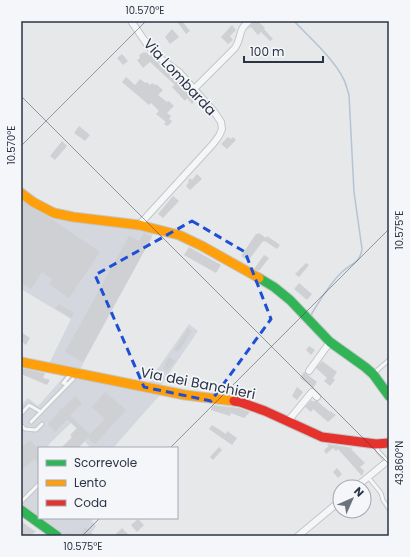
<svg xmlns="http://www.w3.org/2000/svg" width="410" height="557" font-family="Poppins,sans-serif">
  <rect width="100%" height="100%" fill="#e6e8ea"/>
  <!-- built -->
  <polygon fill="#d4d7dd" points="21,196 28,201 62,220 121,225 155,231 79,371 147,384 189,324 198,331 161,385 167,387 113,448 91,448 85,442 87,438 71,423 48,445 51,448 39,448 39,518 90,518 96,526 89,536 50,536 21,515 21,405 28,398 38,406 70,370 49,364 71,319 21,289"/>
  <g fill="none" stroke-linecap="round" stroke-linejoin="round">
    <!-- stream -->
    <path stroke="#b4c4d5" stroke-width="1.5" d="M 294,21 C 309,37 334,59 343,78 C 346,83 347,89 349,95 L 354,192 L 362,249 C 360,263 352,263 342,272 C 330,283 321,299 312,313 L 311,318"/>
  </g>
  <!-- building -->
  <g fill="#ced0d3">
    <polygon points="180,21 182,21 190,31 186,34 178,23"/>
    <polygon points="253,21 258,21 265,28 264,29 273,39 270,41 261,32 258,35 251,27 247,30 252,24"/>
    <polygon points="232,25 236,30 230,36 233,40 228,44 221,37"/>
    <polygon points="172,29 179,37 170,44 165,37"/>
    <polygon points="144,52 145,53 146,52 150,56 151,55 158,63 173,73 172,75 180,80 197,99 192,104 187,98 185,101 172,87 175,85 150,62 143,68 137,60 140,58 139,55"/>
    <polygon points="122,54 128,61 123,65 117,58"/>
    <polygon points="126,77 135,85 140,79 145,83 147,82 150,85 152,83 155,85 156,84 163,90 158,95 167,102 169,101 174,106 167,113 171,116 169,119 172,121 170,124 167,126 164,124 166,122 156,114 159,111 151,103 149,105 122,82"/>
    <polygon points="79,126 90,135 85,141 74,133"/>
    <polygon points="228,137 231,139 233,137 236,140 227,149 221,144"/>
    <polygon points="62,141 67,146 55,160 50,156"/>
    <polygon points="197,174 202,179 190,190 186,186 189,182 188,181 190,178 192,180"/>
    <polygon points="173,196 179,201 163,218 158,214"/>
    <polygon points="21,200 30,207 47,216 100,252 69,298 49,284 52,279 42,272 31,289 21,283"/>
    <polygon points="144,233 152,237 83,362 65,352 129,236 139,241"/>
    <polygon points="259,233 266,238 267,236 280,245 277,249 265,241 264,242 263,241 248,261 241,256 256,234 258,234"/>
    <polygon points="189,247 221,265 216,273 184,255"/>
    <polygon points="264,255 269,258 259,271 254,269"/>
    <polygon points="306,263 309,265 299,277 295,274"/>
    <polygon points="299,283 312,294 307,300 294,289"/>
    <polygon points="59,304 74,313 71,318 55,308"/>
    <polygon points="188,328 192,331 178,352 174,350"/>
    <polygon points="21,332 30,338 26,345 21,341"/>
    <polygon points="309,346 315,350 311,355 306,350"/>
    <polygon points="169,357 175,361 171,367 170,367 167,371 163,368 166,364 165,363"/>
    <polygon points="322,361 337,372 333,378 335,380 330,386 324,381 327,378 316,368"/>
    <polygon points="21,368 45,373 43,378 50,380 47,385 21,374"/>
    <polygon points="304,372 317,382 313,388 300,378"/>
    <polygon points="297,387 303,392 297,400 292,396"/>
    <polygon points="105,392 126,410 95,444 88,438 78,448 61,448 72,437 70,435 77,428 67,419 55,432 48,424 59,412 59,411 61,408 62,409 75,396 82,403 70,416 90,434 105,419 92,407"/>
    <polygon points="311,400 314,402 314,401 317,401 330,412 330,411 336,415 328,422 313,409 311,412 305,407"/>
    <polygon points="212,405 239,408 250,412 244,418 231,413 230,416 211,410"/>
    <polygon points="212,425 226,434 227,431 237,438 232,445 209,429"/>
    <polygon points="30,440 39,449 39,464 34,459 21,471 21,448"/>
    <polygon points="328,444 353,448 351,449 365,463 360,467 364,471 362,476 338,449 336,451 333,448 326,454 324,450 329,446 327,445"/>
    <polygon points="219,447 222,450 213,460 210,457"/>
    <polygon points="337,468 342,474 338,478 333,472"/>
    <polygon points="138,519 144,525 137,532 131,525"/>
    <polygon points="21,521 33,530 36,531 30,536 21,536"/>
    <polygon points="85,527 89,530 88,531 96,536 79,536"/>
    <polygon points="122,528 130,536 114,536"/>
  </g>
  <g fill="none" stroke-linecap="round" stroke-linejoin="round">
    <!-- lane casing -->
    <g stroke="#c4c6c8" stroke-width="5">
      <g id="lane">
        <polyline points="374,373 389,360"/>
        <polyline points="71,374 63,383 68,384 73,379"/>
        <polyline points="21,414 29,405 41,412"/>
        <polyline points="31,422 68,384"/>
        <polyline points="21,425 25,429 36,430 42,424"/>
        <polyline points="376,445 378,451 387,461 384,464"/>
        <polyline points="368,477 381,493 383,500 389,509"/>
        <polyline points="21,502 39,484"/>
        <polyline points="68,536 69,536"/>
      </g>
    </g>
    <!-- street casing -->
    <g stroke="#c4c6c8" stroke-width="8">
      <g id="street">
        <polyline points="131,21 149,47 161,59 179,72 194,89 215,113 221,122 222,129 219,136 213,144 139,225"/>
        <path d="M 194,89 L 235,48 C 239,42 239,38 241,32 C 242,27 246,24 249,21"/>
        <polyline points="309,371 330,342"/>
        <polyline points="288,421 312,392 317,397"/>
        <polyline points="356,487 384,464"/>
        <polyline points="298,536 340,501"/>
      </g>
    </g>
    <!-- fast casing -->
    <g stroke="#c4c6c8" stroke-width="11">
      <g id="fast">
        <polyline points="259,278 274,287 290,300 330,342 365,367 373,374 389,396"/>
        <polyline points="21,510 57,536"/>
      </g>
    </g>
    <!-- slow casing -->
    <g stroke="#c4c6c8" stroke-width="11">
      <g id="slow">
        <polyline points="21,193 33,202 54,213 73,217 139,225 179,235 202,246 259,278"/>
        <polyline points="21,362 185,395 234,401"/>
      </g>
    </g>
    <!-- jam casing -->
    <g stroke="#c4c6c8" stroke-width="11">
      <polyline id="jam" points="234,401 240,402 265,411 322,437 376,444 389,443"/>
    </g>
    <!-- lane -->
    <use href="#lane" stroke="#f5f6f7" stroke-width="3"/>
    <!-- street -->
    <use href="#street" stroke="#f5f6f7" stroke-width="6"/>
    <!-- fast -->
    <use href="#fast" stroke="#30b455" stroke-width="9"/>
    <!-- slow -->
    <use href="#slow" stroke="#ff9f0a" stroke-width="9"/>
    <!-- jam -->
    <use href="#jam" stroke="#e5322d" stroke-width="9"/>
  </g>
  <!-- marked area -->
  <path fill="none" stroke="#1d4ed8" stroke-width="3" stroke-dasharray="8 5" stroke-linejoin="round" d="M 192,221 L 245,252 L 271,319 L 211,401 L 144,387 L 95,275 Z"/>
  <!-- ticks -->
  <path fill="none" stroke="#2b3445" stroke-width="1" stroke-opacity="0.45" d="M 21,96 L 389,464M 21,146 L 146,21M 170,448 L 389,229M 82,536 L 100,518"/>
  <g text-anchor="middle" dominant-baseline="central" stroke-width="3.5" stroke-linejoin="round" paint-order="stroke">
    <!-- street labels -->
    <g font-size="14" fill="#2b3445" stroke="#f4f6f9">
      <text transform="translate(180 77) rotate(47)">Via Lombarda</text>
      <text transform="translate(198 383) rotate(11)">Via dei Banchieri</text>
    </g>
  </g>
  <!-- border -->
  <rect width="410" height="557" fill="none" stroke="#f4f6f9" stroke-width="44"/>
  <!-- legend -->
  <rect x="38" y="447" width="140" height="72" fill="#f4f6f9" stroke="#a4a8b1"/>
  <rect x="46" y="460" width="20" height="6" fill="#30b455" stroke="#a4a8b1"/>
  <text x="74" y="467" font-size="12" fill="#2b3445">Scorrevole</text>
  <rect x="46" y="480" width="20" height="6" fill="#ff9f0a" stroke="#a4a8b1"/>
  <text x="74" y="487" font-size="12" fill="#2b3445">Lento</text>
  <rect x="46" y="500" width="20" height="6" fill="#e5322d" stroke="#a4a8b1"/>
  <text x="74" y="507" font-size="12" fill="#2b3445">Coda</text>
  <!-- north arrow -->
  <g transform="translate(352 499) rotate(45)"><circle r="19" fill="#f4f6f9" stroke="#a4a8b1"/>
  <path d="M0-3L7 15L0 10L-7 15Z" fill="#6c737f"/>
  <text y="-6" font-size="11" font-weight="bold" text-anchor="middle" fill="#2b3445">N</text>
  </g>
  <!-- scale -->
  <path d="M244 56v6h79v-6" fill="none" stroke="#2b3445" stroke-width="2"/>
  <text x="250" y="56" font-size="12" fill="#2b3445" stroke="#f4f6f9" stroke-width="3" paint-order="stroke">100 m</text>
  <rect x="22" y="22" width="366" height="513" fill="none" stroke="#2b3445" stroke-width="1.5"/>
  <g font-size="10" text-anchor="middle" fill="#2b3445">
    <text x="145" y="14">10.570°E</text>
    <text transform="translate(11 145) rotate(-90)" y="4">10.570°E</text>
    <text transform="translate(399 230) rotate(-90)" y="4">10.575°E</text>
    <text transform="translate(399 463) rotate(-90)" y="4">43.860°N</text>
    <text x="83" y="550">10.575°E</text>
  </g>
</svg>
